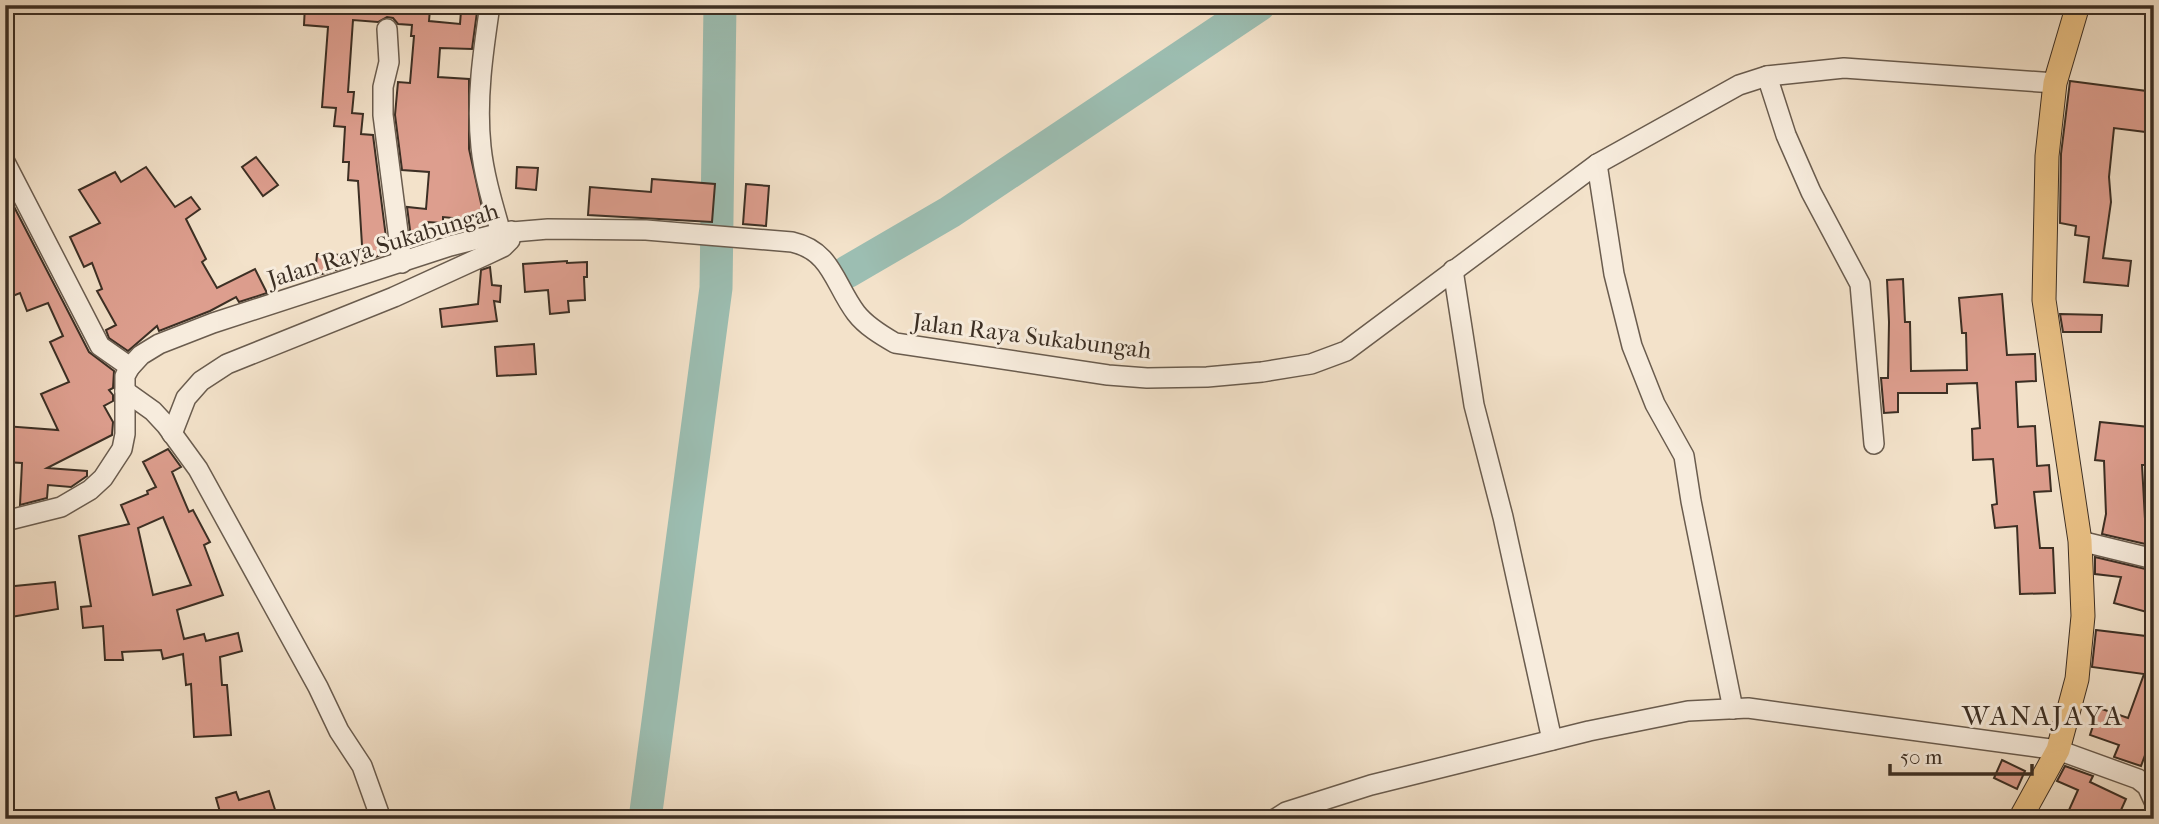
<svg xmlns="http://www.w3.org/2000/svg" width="2159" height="824" font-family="'IM FELL French Canon',serif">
  <rect width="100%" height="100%" fill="#f3e2ca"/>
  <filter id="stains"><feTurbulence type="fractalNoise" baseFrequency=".00286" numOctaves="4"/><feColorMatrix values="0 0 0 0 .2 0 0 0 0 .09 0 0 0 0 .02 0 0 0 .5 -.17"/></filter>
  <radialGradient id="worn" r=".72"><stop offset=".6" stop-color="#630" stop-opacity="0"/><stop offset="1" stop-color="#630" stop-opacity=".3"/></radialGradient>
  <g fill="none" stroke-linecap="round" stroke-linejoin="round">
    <!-- river -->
    <g stroke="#9cbeb2" stroke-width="33">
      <polyline points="847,272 950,212 1259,5"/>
      <polyline points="645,819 716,288 720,5"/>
    </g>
  </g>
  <!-- building -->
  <g fill="#dd9e8e" stroke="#3c2f24" stroke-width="2" fill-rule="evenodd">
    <polygon points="305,5 397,5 430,9 429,21 460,24 461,11 477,12 472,49 440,48 438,77 469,79 469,149 485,221 443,217 443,223 428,222 426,241 412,245 407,207 426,209 429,172 402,170 395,115 398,82 410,83 414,36 411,36 412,25 398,24 393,18 387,17 378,22 353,20 348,92 354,92 352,113 363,114 361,134 373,135 388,253 363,261 358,181 348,180 349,162 343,162 345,127 334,126 336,108 322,107 328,27 304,25"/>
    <polygon points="2070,81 2154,92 2154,133 2114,128 2109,177 2111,202 2103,258 2131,261 2128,286 2084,282 2089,237 2075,235 2076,226 2060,223 2061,154"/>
    <polygon points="256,157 278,185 263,196 242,167"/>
    <polygon points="146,167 175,207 191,197 200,209 186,219 206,259 202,262 217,288 255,269 267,293 239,302 236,297 210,311 159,331 157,326 128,351 109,338 106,330 116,325 97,291 102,289 92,263 84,267 70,237 100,223 79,190 115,172 121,182"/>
    <polygon points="517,167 538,168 536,190 516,188"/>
    <polygon points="652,179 715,184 712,222 588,215 590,187 651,192"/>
    <polygon points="746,184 769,186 766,226 743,224"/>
    <polygon points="9,197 89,352 114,371 113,388 109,390 113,395 113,401 104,406 113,422 112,435 47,468 87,471 87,476 71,487 48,485 47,498 20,505 22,463 5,462 5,426 58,430 41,394 69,382 50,342 63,336 48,303 27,311 20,293 5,299 5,199"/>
    <polygon points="317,254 343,255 342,268 315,276"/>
    <polygon points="567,261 567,263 587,262 587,277 584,277 585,300 568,301 569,312 550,314 548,290 525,292 523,264"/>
    <polygon points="490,267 492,285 501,286 500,302 494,301 497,321 442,327 440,309 478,304 481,270"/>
    <polygon points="1903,279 1905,322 1910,322 1911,371 1967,370 1966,333 1962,333 1959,298 2002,294 2007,355 2035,354 2036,381 2016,382 2018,427 2035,426 2037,466 2049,465 2051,491 2034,492 2040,548 2053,548 2055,593 2020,594 2017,526 1995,528 1992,505 1997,504 1993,459 1973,460 1972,429 1980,428 1977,383 1947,384 1947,393 1898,393 1898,412 1884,413 1881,378 1888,378 1889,322 1887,280"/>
    <polygon points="2060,314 2102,315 2101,332 2063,332"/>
    <polygon points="534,344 536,374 497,376 495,347"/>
    <polygon points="2100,422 2149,427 2145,465 2142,465 2145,519 2154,521 2154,546 2102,534 2106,514 2104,461 2095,460"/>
    <path d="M 168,449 L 181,467 L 172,472 L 189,512 L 193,510 L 210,542 L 204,545 L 223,595 L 177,610 L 184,639 L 204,634 L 206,641 L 238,633 L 242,651 L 220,657 L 222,685 L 227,685 L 231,735 L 194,737 L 191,684 L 186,685 L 183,654 L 163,659 L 161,650 L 122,652 L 123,660 L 105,660 L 103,626 L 83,628 L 81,607 L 91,606 L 79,536 L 129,524 L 121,505 L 148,494 L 147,491 L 156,487 L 143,462 ZM 163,517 L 191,585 L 153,595 L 138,528 Z"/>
    <polygon points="2095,557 2154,571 2154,614 2114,603 2121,577 2095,574"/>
    <polygon points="55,582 58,609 5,618 5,587"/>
    <polygon points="2096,630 2154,637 2154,708 2148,725 2154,727 2154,731 2141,766 2114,757 2119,745 2090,735 2099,708 2128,718 2144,674 2092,667"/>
    <polygon points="2002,760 2025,771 2017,789 1994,778"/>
    <polygon points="2065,766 2093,776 2090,782 2126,799 2117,819 2065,819 2078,790 2057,781"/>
    <polygon points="269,791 278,819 222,819 216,798 236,792 239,800"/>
  </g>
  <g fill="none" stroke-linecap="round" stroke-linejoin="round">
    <!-- minor casing -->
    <g stroke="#6a5c4e" stroke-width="22">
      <g id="minor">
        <path d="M 490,5 C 483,52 476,100 481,147 C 484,176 493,205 501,233"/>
        <polyline points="387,29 389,62 383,87 383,115 402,263"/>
        <polyline points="1767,76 1786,135 1811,192 1860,284 1874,444"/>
        <polyline points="5,162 100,346 130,367"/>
        <polyline points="1597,164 1614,274 1632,346 1655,404 1684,456 1691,501 1733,709"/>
        <polyline points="1453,270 1474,405 1503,517 1552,740"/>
        <polyline points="125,391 153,411 166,425 198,469 318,687 339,731 362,766 381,819"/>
        <polyline points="172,434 186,398 201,381 227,364 394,297 488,254 503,247 510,240 511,231"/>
        <path d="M 5,521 L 61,507 L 90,490 L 103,478 L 122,449 L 125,434 L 125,376 L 130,367 L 141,355 L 159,344 L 213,323 L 450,246 L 501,233 L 548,229 L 646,230 L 792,242 C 832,251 834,284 856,313 C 866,326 881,335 895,343 L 1108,375 L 1147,378 L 1207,377 L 1262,372 L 1311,364 L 1346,351 L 1597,164 L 1739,85 L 1767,76 L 1844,68 L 2055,83"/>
        <polyline points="2080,541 2154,559"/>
        <polyline points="1275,819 1286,812 1371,785 1589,731 1688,711 1748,708 2058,750 2138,779 2147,786 2154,801"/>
      </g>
    </g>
    <!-- major casing -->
    <g stroke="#3c2f24" stroke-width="25">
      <polyline id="major" points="2020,819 2058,750 2077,679 2083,616 2080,541 2044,300 2047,156 2055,83 2078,5"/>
    </g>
    <!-- minor -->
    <use href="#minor" stroke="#f7ecdd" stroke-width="19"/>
    <!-- major -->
    <use href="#major" stroke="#eac185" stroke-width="23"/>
  </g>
  <g text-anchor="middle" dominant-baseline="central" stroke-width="6" stroke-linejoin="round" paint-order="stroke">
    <!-- street labels -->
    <g font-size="24" fill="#3c2f24" stroke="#f7ecdd">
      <text transform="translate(383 245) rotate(-17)">Jalan Raya Sukabungah</text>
      <text transform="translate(1032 336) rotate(7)">Jalan Raya Sukabungah</text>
    </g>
    <!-- quarter labels -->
    <g font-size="28" letter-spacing="2" fill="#3c2f24" stroke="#f7ecdd">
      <text x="2043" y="715">WANAJAYA</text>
    </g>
  </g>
  <!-- margin -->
  <rect width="2159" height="824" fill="none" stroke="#f3e2ca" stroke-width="28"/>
  <rect x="7" y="7" width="2145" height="810" fill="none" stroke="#3c2f24" stroke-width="3.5"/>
  <rect x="14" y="14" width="2131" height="796" fill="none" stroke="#3c2f24" stroke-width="2"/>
  <!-- scale -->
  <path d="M1890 764v10h142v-10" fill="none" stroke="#3c2f24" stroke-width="3.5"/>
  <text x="1900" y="764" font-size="21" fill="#3c2f24" stroke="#f7ecdd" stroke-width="5" paint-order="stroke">50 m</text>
  <rect width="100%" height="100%" filter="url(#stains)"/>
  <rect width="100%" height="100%" fill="url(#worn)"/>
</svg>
